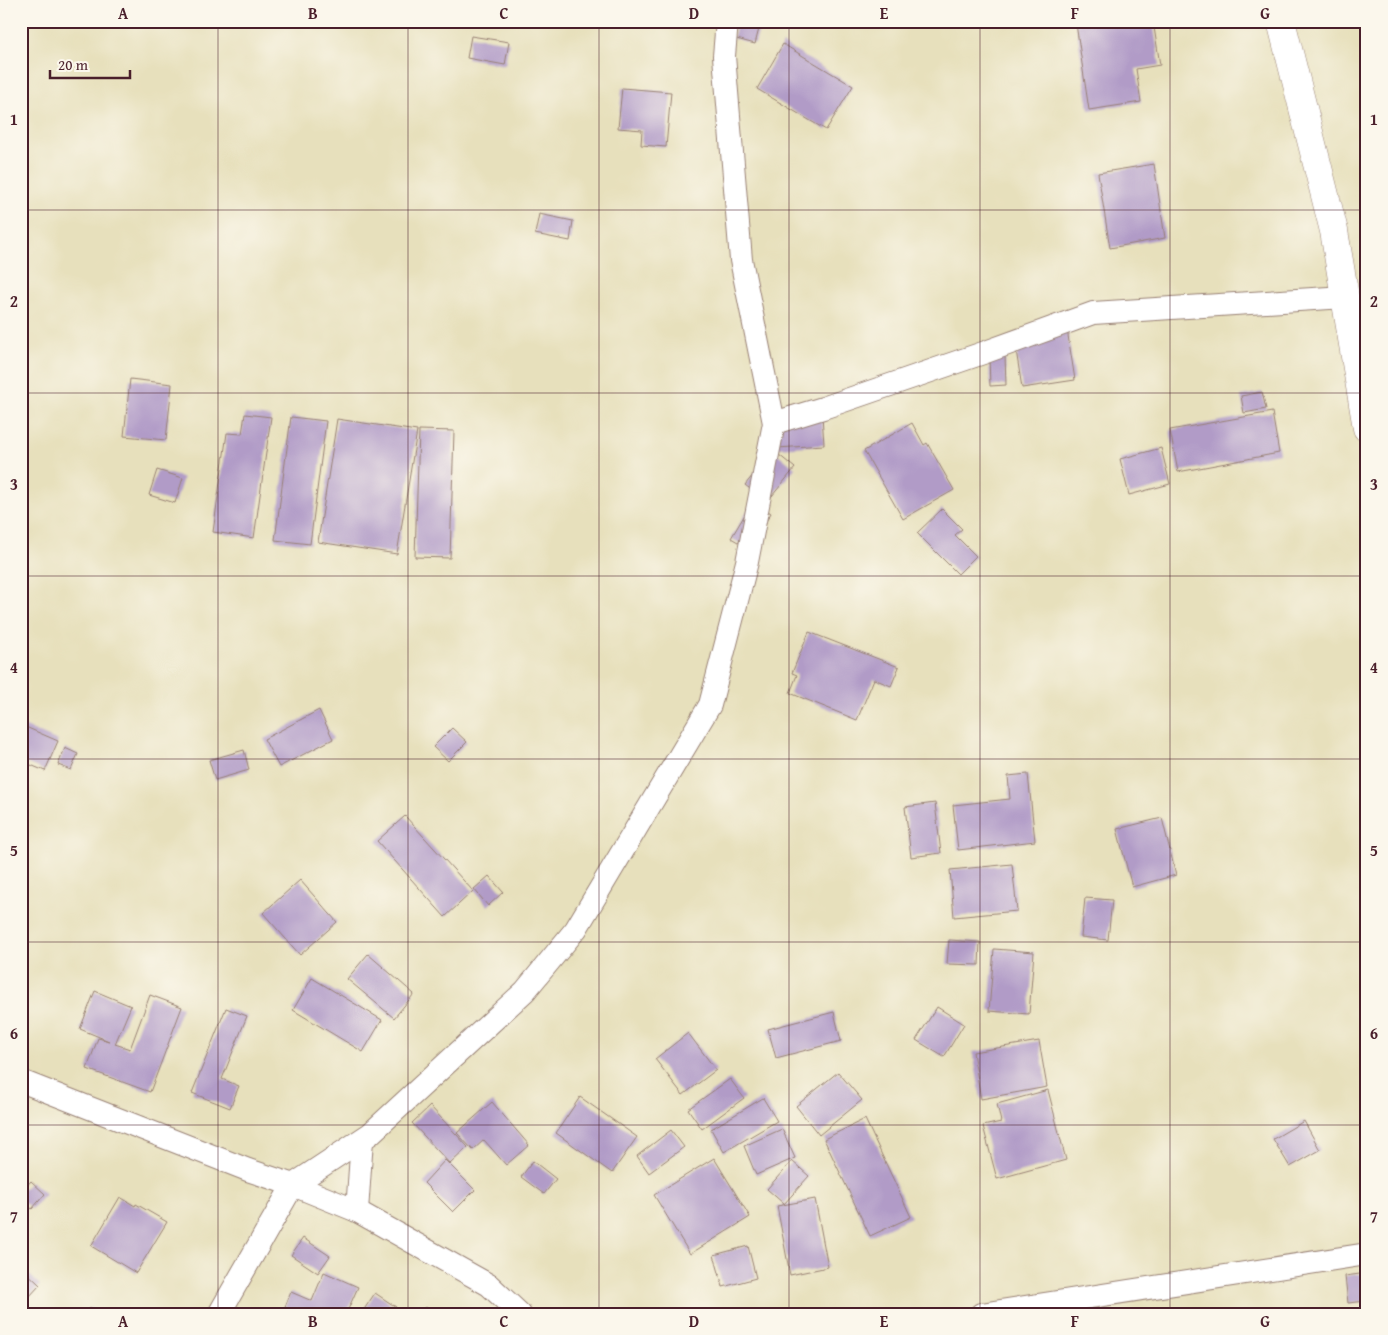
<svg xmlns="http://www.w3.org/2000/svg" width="1388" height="1335" font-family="'Gentium Book Plus',serif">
  <rect width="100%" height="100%" fill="#fbf7ec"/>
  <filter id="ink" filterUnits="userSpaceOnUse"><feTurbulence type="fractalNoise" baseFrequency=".02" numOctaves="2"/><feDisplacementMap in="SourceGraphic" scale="10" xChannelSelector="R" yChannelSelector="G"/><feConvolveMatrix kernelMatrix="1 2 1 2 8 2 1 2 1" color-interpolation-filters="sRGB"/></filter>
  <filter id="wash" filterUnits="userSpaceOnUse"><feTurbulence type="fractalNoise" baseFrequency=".0096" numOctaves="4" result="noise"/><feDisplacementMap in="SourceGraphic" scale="20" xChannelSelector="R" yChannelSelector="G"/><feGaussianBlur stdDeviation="1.12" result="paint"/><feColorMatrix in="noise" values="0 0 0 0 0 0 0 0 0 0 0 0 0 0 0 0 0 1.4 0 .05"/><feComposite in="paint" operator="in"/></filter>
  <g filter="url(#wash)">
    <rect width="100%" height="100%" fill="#e7e0bc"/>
    <g id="blocks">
      <!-- building -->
      <g fill="#b19bc7">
        <polygon points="738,21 761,21 755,44 733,38"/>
        <polygon points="1097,21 1153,21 1160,65 1136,69 1141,102 1089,110 1076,24"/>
        <polygon points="471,36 509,42 505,65 467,58"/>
        <polygon points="783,44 853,86 826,130 757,89"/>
        <polygon points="622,88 671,92 666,147 641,145 642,130 618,128"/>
        <polygon points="1154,164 1165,238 1110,248 1098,173"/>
        <polygon points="539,214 573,221 570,241 535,234"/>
        <polygon points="1067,329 1075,380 1022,388 1014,337"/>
        <polygon points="1005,356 1006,385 990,386 989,357"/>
        <polygon points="130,379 172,384 166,440 124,436"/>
        <polygon points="1262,392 1266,409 1244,413 1241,396"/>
        <polygon points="1272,412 1279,453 1178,472 1170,430"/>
        <polygon points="245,414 271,417 254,538 213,532 227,433 242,434"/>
        <polygon points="822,415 824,445 777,448 775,418"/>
        <polygon points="291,417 326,421 310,544 275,540"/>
        <polygon points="337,419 417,431 397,554 318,542"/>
        <polygon points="912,423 924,445 927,443 954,490 903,519 864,451"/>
        <polygon points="419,430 454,431 450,558 415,557"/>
        <polygon points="1161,448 1170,484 1129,495 1120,459"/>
        <polygon points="773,450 795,468 767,502 745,485"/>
        <polygon points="157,470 183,478 175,503 149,495"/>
        <polygon points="753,501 771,513 750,549 731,538"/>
        <polygon points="942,509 962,529 955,535 976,556 958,574 917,533"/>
        <polygon points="809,632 899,667 891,686 874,679 857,720 790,693 797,675 792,673"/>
        <polygon points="319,710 333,739 279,767 264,739"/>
        <polygon points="21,725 58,741 45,771 21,761"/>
        <polygon points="452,728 467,742 448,761 433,747"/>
        <polygon points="65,748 78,754 71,770 58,765"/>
        <polygon points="244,750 249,770 215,780 209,760"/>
        <polygon points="1028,774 1035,841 958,850 953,805 1010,799 1008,776"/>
        <polygon points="935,803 941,853 911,857 905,807"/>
        <polygon points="405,816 473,891 445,917 377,841"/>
        <polygon points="1162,818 1176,875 1132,887 1117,829"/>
        <polygon points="1012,864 1017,911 954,917 950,870"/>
        <polygon points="489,876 503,892 488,906 474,889"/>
        <polygon points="300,880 337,922 300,955 263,913"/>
        <polygon points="1085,898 1112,900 1108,940 1081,937"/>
        <polygon points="949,940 980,942 979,965 947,964"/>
        <polygon points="994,949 1034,952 1029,1014 989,1011"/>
        <polygon points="368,954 414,994 394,1018 347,979"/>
        <polygon points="312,978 382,1020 363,1052 293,1010"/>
        <polygon points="95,991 131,1006 115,1044 130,1049 150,995 182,1007 150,1092 87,1069 98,1038 109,1041 80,1029"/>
        <polygon points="937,1007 964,1024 944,1057 916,1040"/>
        <polygon points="226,1008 247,1016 222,1079 239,1086 230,1108 192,1093"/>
        <polygon points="834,1012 841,1041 776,1058 768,1029"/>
        <polygon points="688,1033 716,1070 683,1095 655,1059"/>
        <polygon points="1039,1041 1047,1087 981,1099 973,1052"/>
        <polygon points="838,1072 862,1100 819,1135 796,1106"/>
        <polygon points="730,1079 744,1098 702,1129 688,1109"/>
        <polygon points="1048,1090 1066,1160 997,1179 983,1126 1001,1122 997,1104"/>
        <polygon points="580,1097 637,1137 612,1173 556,1133"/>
        <polygon points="763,1098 777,1121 724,1152 711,1129"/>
        <polygon points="492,1102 529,1145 506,1165 484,1140 473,1150 457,1133"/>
        <polygon points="430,1106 468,1147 450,1164 412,1123"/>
        <polygon points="865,1119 911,1217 870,1236 824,1139"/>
        <polygon points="1304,1121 1320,1150 1290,1167 1273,1139"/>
        <polygon points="782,1129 795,1158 756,1175 744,1146"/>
        <polygon points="671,1130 684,1147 649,1173 637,1156"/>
        <polygon points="714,1158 750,1217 690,1254 654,1195"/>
        <polygon points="445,1160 475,1190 453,1212 424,1183"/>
        <polygon points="533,1161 556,1179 544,1194 521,1177"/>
        <polygon points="792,1161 809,1176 784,1204 767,1189"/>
        <polygon points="31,1181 45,1194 32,1209 21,1200 21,1192"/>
        <polygon points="120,1197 135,1206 136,1204 167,1222 136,1273 91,1246"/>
        <polygon points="815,1199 828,1267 790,1275 777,1206"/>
        <polygon points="303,1238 330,1256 318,1273 291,1255"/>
        <polygon points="748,1246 756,1278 723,1287 714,1255"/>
        <polygon points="21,1267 40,1285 28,1298 21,1292"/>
        <polygon points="324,1272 358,1287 346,1314 282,1314 291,1292 312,1301"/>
        <polygon points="1367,1273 1367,1301 1348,1303 1345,1276"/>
        <polygon points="375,1293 396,1307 391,1314 361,1314"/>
        <polygon points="426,1307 433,1314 419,1314"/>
        <polygon points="90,1308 111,1313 111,1314 88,1314"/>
      </g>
    </g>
  </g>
  <g filter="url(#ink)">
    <use href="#blocks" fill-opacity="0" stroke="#988074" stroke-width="1"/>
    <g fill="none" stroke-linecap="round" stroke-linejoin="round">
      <!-- minor casing -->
      <g stroke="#988074" stroke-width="24">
        <g id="minor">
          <polyline points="774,423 823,408 983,353 1093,313 1345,297"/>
          <polyline points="21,1081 248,1170 293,1185 357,1211 489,1285 520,1314"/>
          <polyline points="357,1211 362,1140"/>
          <polyline points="219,1314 293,1185 370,1134 525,991 576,929 710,705 747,562 774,423 741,260 724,56 727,21"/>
          <polyline points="981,1314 1367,1254"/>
        </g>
      </g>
      <!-- primary casing -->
      <g stroke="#988074" stroke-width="29">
        <polyline id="primary" points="1281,21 1334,231 1367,428"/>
      </g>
      <!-- minor -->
      <use href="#minor" stroke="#fff" stroke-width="22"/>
      <!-- primary -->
      <use href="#primary" stroke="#fff" stroke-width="28"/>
    </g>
  </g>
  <!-- grid -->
  <path fill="none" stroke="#4a1f2b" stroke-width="1" stroke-opacity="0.55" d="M 218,21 L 218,1314M 408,21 L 408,1314M 599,21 L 599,1314M 789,21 L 789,1314M 980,21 L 980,1314M 1170,21 L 1170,1314M 21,210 L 1367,210M 21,393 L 1367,393M 21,576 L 1367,576M 21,759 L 1367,759M 21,942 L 1367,942M 21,1125 L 1367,1125"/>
  <!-- margin -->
  <rect width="1388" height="1335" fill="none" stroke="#fbf7ec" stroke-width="55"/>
  <!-- scale -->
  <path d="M50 70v8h80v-8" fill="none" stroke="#4a1f2b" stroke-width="2.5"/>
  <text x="58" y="70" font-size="15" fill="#4a1f2b" stroke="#fbf7ec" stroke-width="4" paint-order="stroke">20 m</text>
  <rect x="28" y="28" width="1332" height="1280" fill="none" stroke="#4a1f2b" stroke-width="2"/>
  <g font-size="16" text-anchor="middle" font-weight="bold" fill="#4a1f2b">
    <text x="123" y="19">A</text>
    <text x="313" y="19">B</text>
    <text x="504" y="19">C</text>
    <text x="694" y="19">D</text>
    <text x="884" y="19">E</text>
    <text x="1075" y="19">F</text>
    <text x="1265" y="19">G</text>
    <text x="14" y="125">1</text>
    <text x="1374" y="125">1</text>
    <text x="14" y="307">2</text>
    <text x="1374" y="307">2</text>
    <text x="14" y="490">3</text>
    <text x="1374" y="490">3</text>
    <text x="14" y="673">4</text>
    <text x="1374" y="673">4</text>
    <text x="14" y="856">5</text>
    <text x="1374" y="856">5</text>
    <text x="14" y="1039">6</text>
    <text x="1374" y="1039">6</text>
    <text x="14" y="1222">7</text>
    <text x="1374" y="1222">7</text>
    <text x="123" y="1327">A</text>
    <text x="313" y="1327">B</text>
    <text x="504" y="1327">C</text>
    <text x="694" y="1327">D</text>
    <text x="884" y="1327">E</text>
    <text x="1075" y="1327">F</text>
    <text x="1265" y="1327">G</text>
  </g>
</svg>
